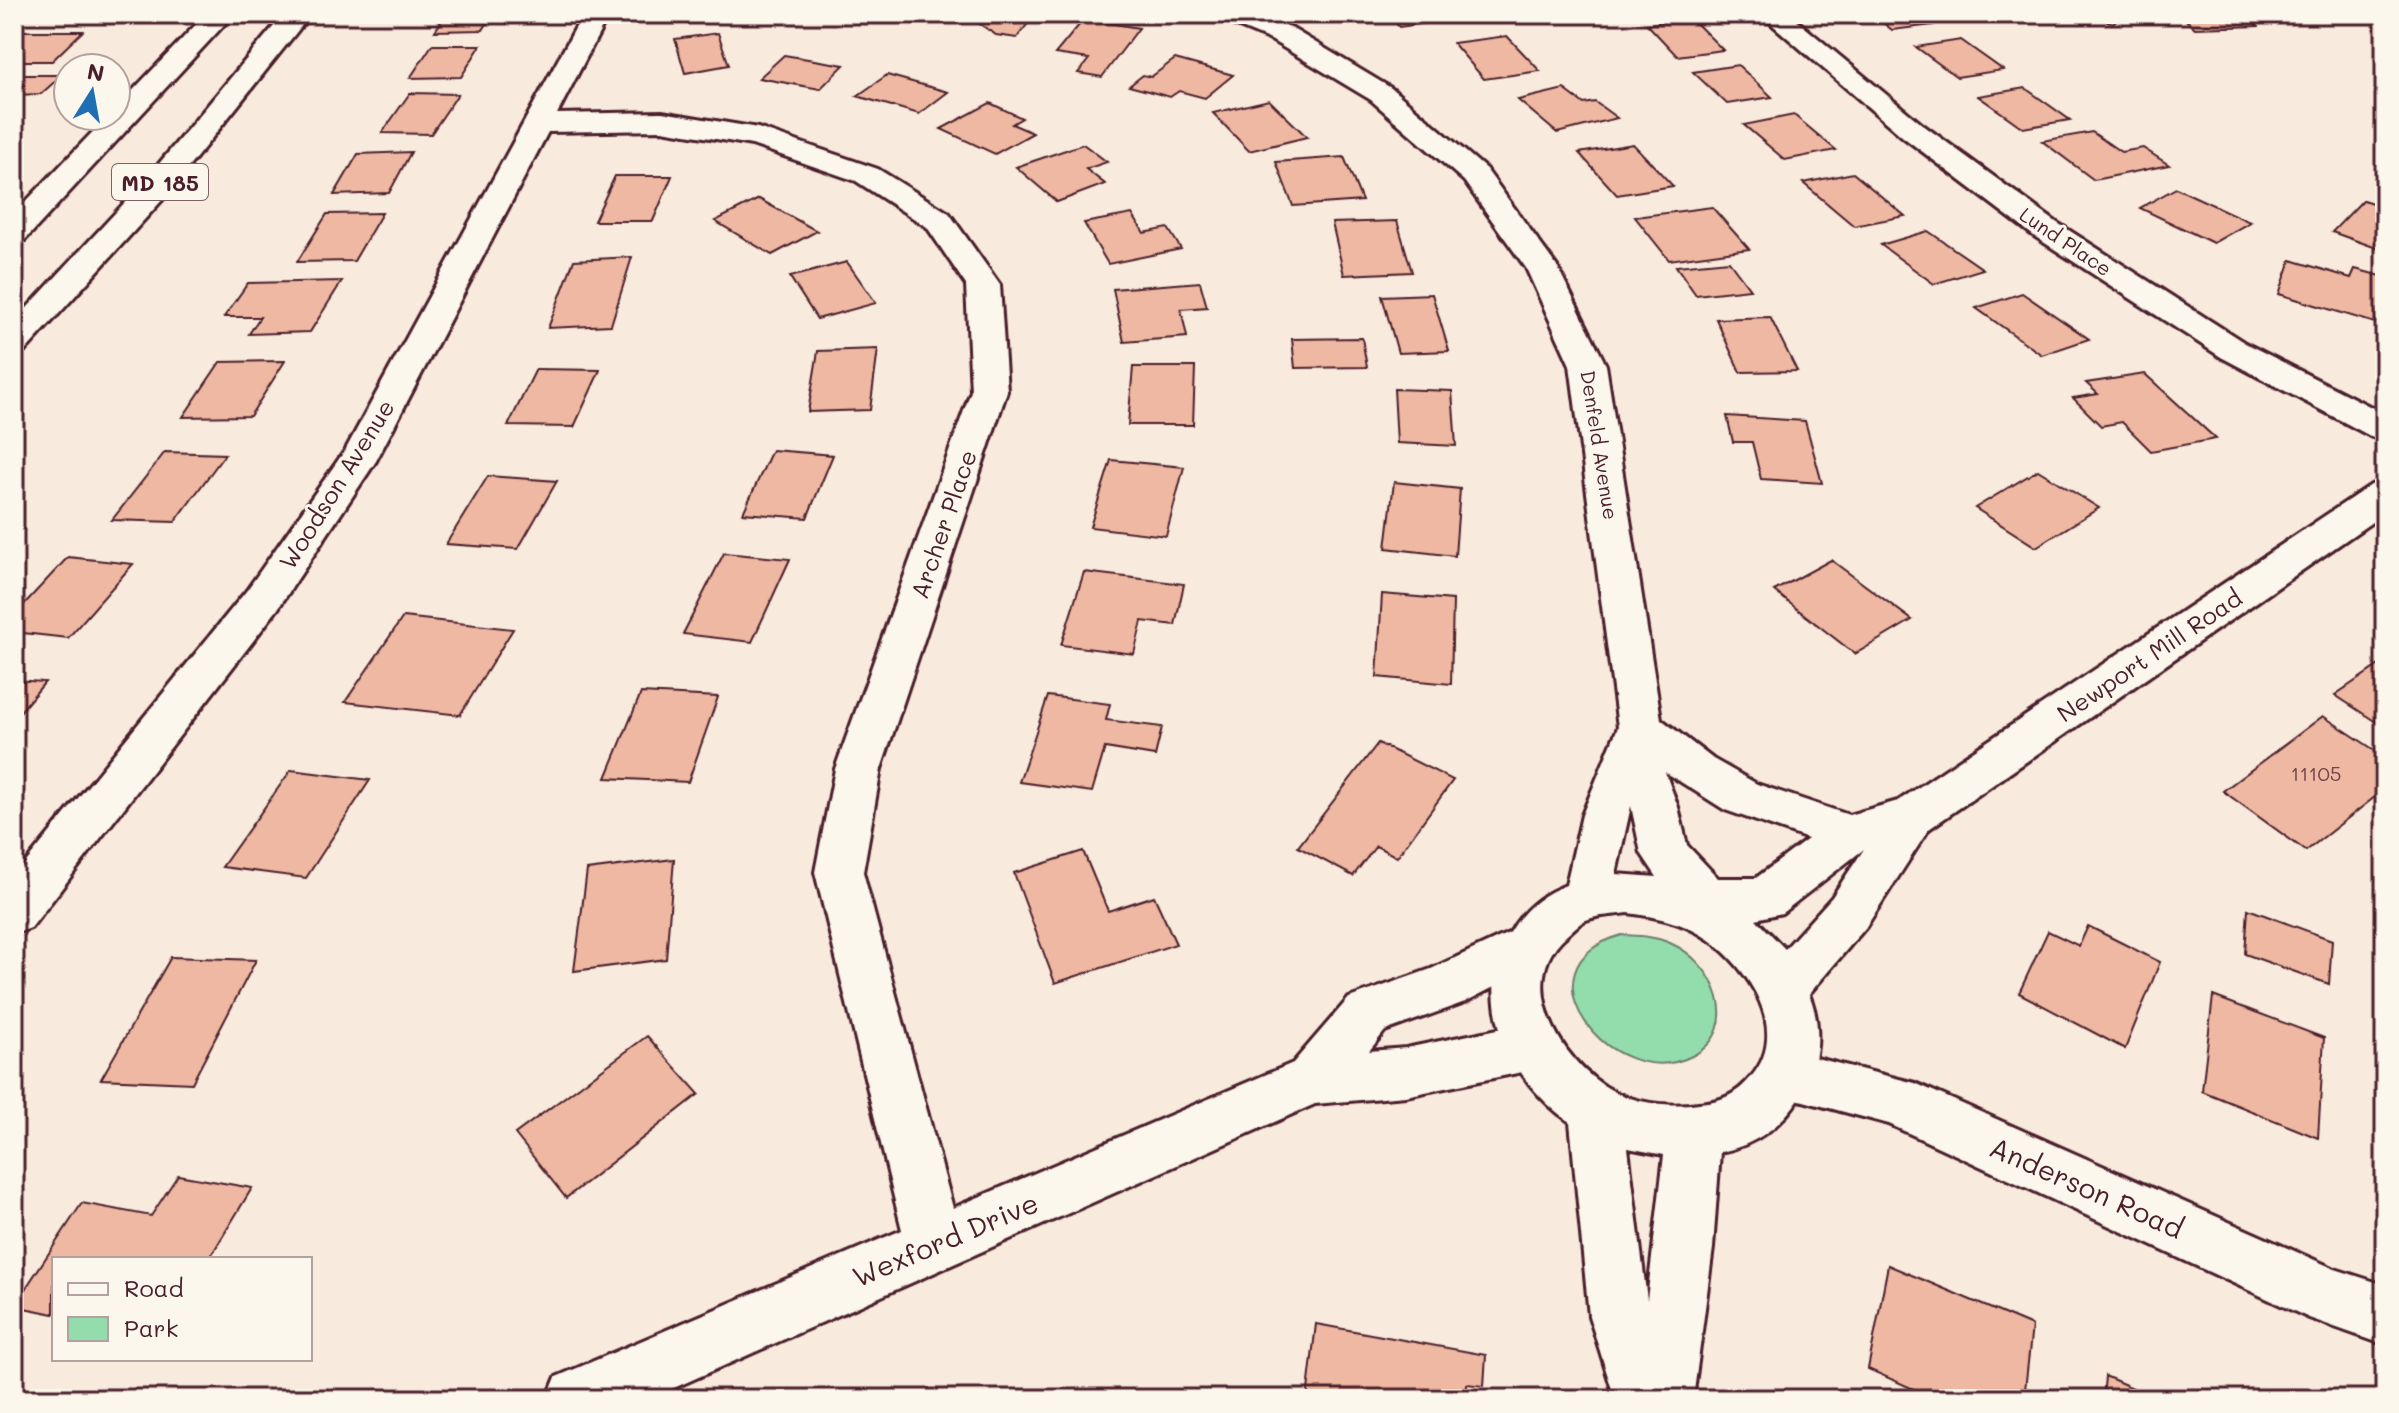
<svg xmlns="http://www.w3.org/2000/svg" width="2399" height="1413" font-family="Mali,sans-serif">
  <rect width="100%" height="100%" fill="#f8eadd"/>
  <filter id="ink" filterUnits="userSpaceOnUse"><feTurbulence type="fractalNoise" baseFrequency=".0125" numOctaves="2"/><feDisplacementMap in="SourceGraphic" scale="16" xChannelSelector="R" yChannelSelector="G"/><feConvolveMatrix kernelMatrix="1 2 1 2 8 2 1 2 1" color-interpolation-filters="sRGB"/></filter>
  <g filter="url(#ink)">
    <!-- green -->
    <path fill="#93dcac" stroke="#6e7e6c" stroke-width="2" d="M 1622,935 C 1639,936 1655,936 1670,943 C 1715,962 1745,1029 1692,1056 C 1612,1096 1511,966 1622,935 Z"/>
    <!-- building -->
    <g fill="#eeb8a2" stroke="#4a1f2b" stroke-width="2">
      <polygon points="446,14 493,14 483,30 435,31"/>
      <polygon points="983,14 1035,14 1017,38 996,35 977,22"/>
      <polygon points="1389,14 1451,14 1456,19 1399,27"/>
      <polygon points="1872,14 1920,14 1933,25 1892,30"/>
      <polygon points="2085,14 2124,14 2113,23"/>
      <polygon points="2179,14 2245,14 2258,26 2195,28"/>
      <polygon points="1084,19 1139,28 1102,77 1078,73 1089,59 1055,54"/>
      <polygon points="1692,19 1723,50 1677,56 1647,24"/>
      <polygon points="20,31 83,31 52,61 14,61 14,37"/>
      <polygon points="718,33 729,65 685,73 675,39"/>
      <polygon points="1507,36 1540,71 1484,79 1453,43"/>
      <polygon points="1961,40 2003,70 1957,77 1916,47"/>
      <polygon points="432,45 481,45 461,77 410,78"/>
      <polygon points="784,55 844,65 820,89 759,78"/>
      <polygon points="1175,59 1233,75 1205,98 1179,91 1170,97 1129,86 1143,75 1151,77"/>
      <polygon points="1738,65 1772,97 1727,104 1693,72"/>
      <polygon points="14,75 62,75 41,94 14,95"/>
      <polygon points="887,75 948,92 919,114 857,96"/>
      <polygon points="2025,88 2070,120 2023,128 1978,96"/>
      <polygon points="1564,89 1584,104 1595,102 1617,118 1557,133 1518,100"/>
      <polygon points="410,93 458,94 431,134 382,133"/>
      <polygon points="1269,100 1307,137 1249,151 1213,113"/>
      <polygon points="990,103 1022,118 1012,124 1033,133 995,154 941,129"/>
      <polygon points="1794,115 1836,150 1785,160 1744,125"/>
      <polygon points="2092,132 2121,152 2143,148 2169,165 2094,180 2042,141"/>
      <polygon points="1083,144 1107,162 1086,169 1105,184 1057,202 1016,167"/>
      <polygon points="1633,144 1673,186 1617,195 1579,153"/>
      <polygon points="411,152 389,193 334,195 358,154"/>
      <polygon points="1344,157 1362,201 1293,206 1276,162"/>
      <polygon points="1853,173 1905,216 1854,226 1803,183"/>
      <polygon points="615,176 672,176 653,221 594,221"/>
      <polygon points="2176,188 2250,222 2213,243 2140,208"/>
      <polygon points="759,199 817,231 772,255 715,221"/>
      <polygon points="2363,200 2385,207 2385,251 2332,232"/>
      <polygon points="1712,207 1749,249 1669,260 1635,217"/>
      <polygon points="382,213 354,261 297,262 327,214"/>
      <polygon points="1132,214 1144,233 1168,228 1181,249 1108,264 1084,223"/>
      <polygon points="1397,221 1412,272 1344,275 1332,223"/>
      <polygon points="1928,231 1983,269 1934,284 1881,245"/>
      <polygon points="632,257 611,325 548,328 574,260"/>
      <polygon points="2291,260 2351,278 2355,269 2385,277 2385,290 2375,323 2279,294"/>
      <polygon points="1729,261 1750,289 1696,295 1676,266"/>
      <polygon points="847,262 876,303 817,319 790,277"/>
      <polygon points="342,281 310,332 249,334 260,317 224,317 248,283"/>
      <polygon points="1200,282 1207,307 1181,309 1187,337 1124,342 1113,289"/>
      <polygon points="2022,293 2089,339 2042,355 1976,308"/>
      <polygon points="1432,294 1449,351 1398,353 1382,296"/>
      <polygon points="1770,317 1797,371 1740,372 1716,319"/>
      <polygon points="1362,338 1367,367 1295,368 1292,339"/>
      <polygon points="878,349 870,410 808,412 818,351"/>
      <polygon points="285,361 250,416 183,417 220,362"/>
      <polygon points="1133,367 1195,367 1193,425 1128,425"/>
      <polygon points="536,369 600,370 574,427 508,426"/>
      <polygon points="2145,374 2216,439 2151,451 2122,422 2101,426 2073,398 2098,394 2086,383"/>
      <polygon points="1394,389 1452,391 1456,446 1397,443"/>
      <polygon points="1727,416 1805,421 1822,483 1761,479 1752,442 1733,442"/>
      <polygon points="772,450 833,455 807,518 743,513"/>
      <polygon points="165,452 225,454 175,522 112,520"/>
      <polygon points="1111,460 1184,467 1166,536 1090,527"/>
      <polygon points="2038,470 2099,508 2036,547 1975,508"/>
      <polygon points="488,476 557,481 518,549 446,544"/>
      <polygon points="1394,482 1460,489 1455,556 1386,548"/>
      <polygon points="724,553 790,559 752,642 683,634"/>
      <polygon points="68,557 133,564 68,638 14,632 14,615"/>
      <polygon points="1831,560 1912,620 1855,654 1774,591"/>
      <polygon points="1084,572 1184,584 1175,625 1142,621 1134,654 1061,645"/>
      <polygon points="1382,594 1453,600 1451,684 1377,677"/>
      <polygon points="403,617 513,629 460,715 345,702"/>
      <polygon points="2385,661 2385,728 2335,695"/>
      <polygon points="14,680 45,682 14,719"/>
      <polygon points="641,693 718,697 688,782 606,778"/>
      <polygon points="1048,696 1110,704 1106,720 1162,727 1155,756 1105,748 1092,792 1019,782"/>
      <polygon points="2323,716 2385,757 2385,789 2306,851 2223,791"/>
      <polygon points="1378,743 1453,780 1397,857 1376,846 1353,876 1298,847"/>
      <polygon points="291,770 370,780 306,878 222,867"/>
      <polygon points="1083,851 1108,911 1154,896 1176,944 1055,983 1014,873"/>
      <polygon points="674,859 666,959 574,971 587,870"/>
      <polygon points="2248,909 2332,940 2329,984 2245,954"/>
      <polygon points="2088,926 2160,962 2125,1049 2019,993 2048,931 2079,946"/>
      <polygon points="171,957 256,960 192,1083 101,1079"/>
      <polygon points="2213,996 2324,1038 2318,1138 2202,1091"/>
      <polygon points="647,1036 699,1094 566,1198 515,1134"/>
      <polygon points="178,1175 252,1188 209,1259 54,1259 54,1314 14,1306 82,1203 151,1216"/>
      <polygon points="1888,1265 2032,1326 2024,1399 1936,1399 1868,1369"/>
      <polygon points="1316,1324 1486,1355 1484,1386 1467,1384 1466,1399 1307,1399"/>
      <polygon points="2105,1376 2158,1399 2103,1399"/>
    </g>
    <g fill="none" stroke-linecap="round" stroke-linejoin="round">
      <!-- minor casing -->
      <g stroke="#4a1f2b" stroke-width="6">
        <g id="minor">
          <polygon points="583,14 609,14 557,114 662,112 758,128 878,169 949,213 1000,285 1007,391 881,769 863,872 953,1208 1293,1063 1349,998 1431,969 1528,924 1546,930 1553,945 1546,960 1465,1002 1385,1031 1369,1051 1406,1048 1532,1022 1551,1029 1558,1046 1551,1063 1532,1070 1406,1096 1315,1104 649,1399 547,1399 556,1377 902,1230 815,872 835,769 971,391 966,285 927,227 856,181 752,145 662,130 548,132 376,461 277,610 31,928 14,934 14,877 247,590 346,449"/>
          <polygon points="1760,14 1789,14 1923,125 2056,222 2245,343 2385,414 2385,441 2372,437 2221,357 2034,236 1903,137"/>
          <polygon points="1785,1050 1915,1083 2335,1269 2385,1285 2385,1345 2309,1318 1889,1124 1766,1091 1758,1074 1766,1057"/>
        </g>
      </g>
      <!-- tertiary casing -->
      <g stroke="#4a1f2b" stroke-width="6">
        <path id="tertiary" d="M 1218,14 L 1254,14 L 1291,28 L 1391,88 L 1486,169 L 1558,268 L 1606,365 L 1661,719 L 1713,759 L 1757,784 L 1849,815 L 1898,801 L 2371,485 L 2385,481 L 2385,513 L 1929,829 L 1866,927 L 1809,994 C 1837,1062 1792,1139 1720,1152 L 1713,1248 L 1693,1399 L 1615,1399 L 1589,1316 L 1570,1122 C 1510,1081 1470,998 1511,931 C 1524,909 1542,894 1566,885 L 1582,815 L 1618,727 L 1570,365 L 1526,268 L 1464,181 L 1371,100 L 1271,40 L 1222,20 ZM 1665,772 L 1725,810 L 1808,839 L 1756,878 L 1718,878 L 1687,845 L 1678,807 ZM 1631,806 L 1641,853 L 1657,877 L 1616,874 ZM 1864,849 L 1832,897 L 1785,949 L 1756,919 L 1782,913 ZM 1628,913 C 1657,917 1683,922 1708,939 C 1749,968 1791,1031 1751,1077 C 1736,1095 1722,1101 1699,1103 C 1676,1106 1650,1105 1627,1097 C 1568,1077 1509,984 1567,935 C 1573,930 1579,923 1586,920 C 1599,915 1615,915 1628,913 ZM 1628,1148 L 1664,1155 L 1647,1300 Z"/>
      </g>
      <!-- primary casing -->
      <g stroke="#4a1f2b" stroke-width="6">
        <g id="primary">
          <polygon points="206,14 234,14 25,240 14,243 14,214 108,116 116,116 116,108"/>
          <polygon points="284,14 311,14 164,198 26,350 14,353 14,322 142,184"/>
        </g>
      </g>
      <!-- minor -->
      <use href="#minor" fill="#fbf7ec" fill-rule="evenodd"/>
      <!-- tertiary -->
      <use href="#tertiary" fill="#fbf7ec" fill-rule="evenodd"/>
      <!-- primary -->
      <use href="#primary" fill="#fbf7ec" fill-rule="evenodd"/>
    </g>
  </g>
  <g text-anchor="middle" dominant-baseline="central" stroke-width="6" stroke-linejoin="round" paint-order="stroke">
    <!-- far-street labels -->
    <g font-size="20" fill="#4a1f2b" stroke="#fbf7ec">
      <text transform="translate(2066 241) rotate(34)">Lund Place</text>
      <text transform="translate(1600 445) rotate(81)">Denfeld Avenue</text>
    </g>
    <!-- number labels -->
    <g font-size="20" fill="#734549">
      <text x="2316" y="773">11105</text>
    </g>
    <!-- shield labels -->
    <rect fill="#fbf7ec" stroke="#7f6065" stroke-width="2" x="112" y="164" width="96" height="36" rx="6"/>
    <g font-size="22" font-weight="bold" fill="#4a1f2b">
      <text x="160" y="182">MD 185</text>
    </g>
    <!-- street labels -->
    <g font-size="24" fill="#4a1f2b" stroke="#fbf7ec">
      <text transform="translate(336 484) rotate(-58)">Woodson Avenue</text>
      <text transform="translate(943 524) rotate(-71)">Archer Place</text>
      <text transform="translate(2149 655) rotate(-34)">Newport Mill Road</text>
    </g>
    <!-- near-street labels -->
    <g font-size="28" fill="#4a1f2b" stroke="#fbf7ec">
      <text transform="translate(2087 1187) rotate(24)">Anderson Road</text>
      <text transform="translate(945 1239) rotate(-23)">Wexford Drive</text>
    </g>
  </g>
  <!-- margin -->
  <rect width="2399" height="1413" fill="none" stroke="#fbf7ec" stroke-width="48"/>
  <rect x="24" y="24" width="2351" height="1365" fill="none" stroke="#4a1f2b" stroke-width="3" filter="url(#ink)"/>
  <!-- legend -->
  <rect x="52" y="1257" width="260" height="104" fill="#fbf7ec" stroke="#b4a19f" stroke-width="2"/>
  <rect x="68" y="1283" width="40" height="12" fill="#fbf7ec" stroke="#b4a19f" stroke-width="2"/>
  <text x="124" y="1297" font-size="24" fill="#4a1f2b">Road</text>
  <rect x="68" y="1317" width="40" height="24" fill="#93dcac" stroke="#b4a19f" stroke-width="2"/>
  <text x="124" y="1337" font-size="24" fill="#4a1f2b">Park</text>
  <!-- north arrow -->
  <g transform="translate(92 92) rotate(11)"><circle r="38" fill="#fbf7ec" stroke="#b4a19f" stroke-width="2"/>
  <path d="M0-6L14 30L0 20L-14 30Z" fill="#1f6fb2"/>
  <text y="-12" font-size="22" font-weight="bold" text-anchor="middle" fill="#4a1f2b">N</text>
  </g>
</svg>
